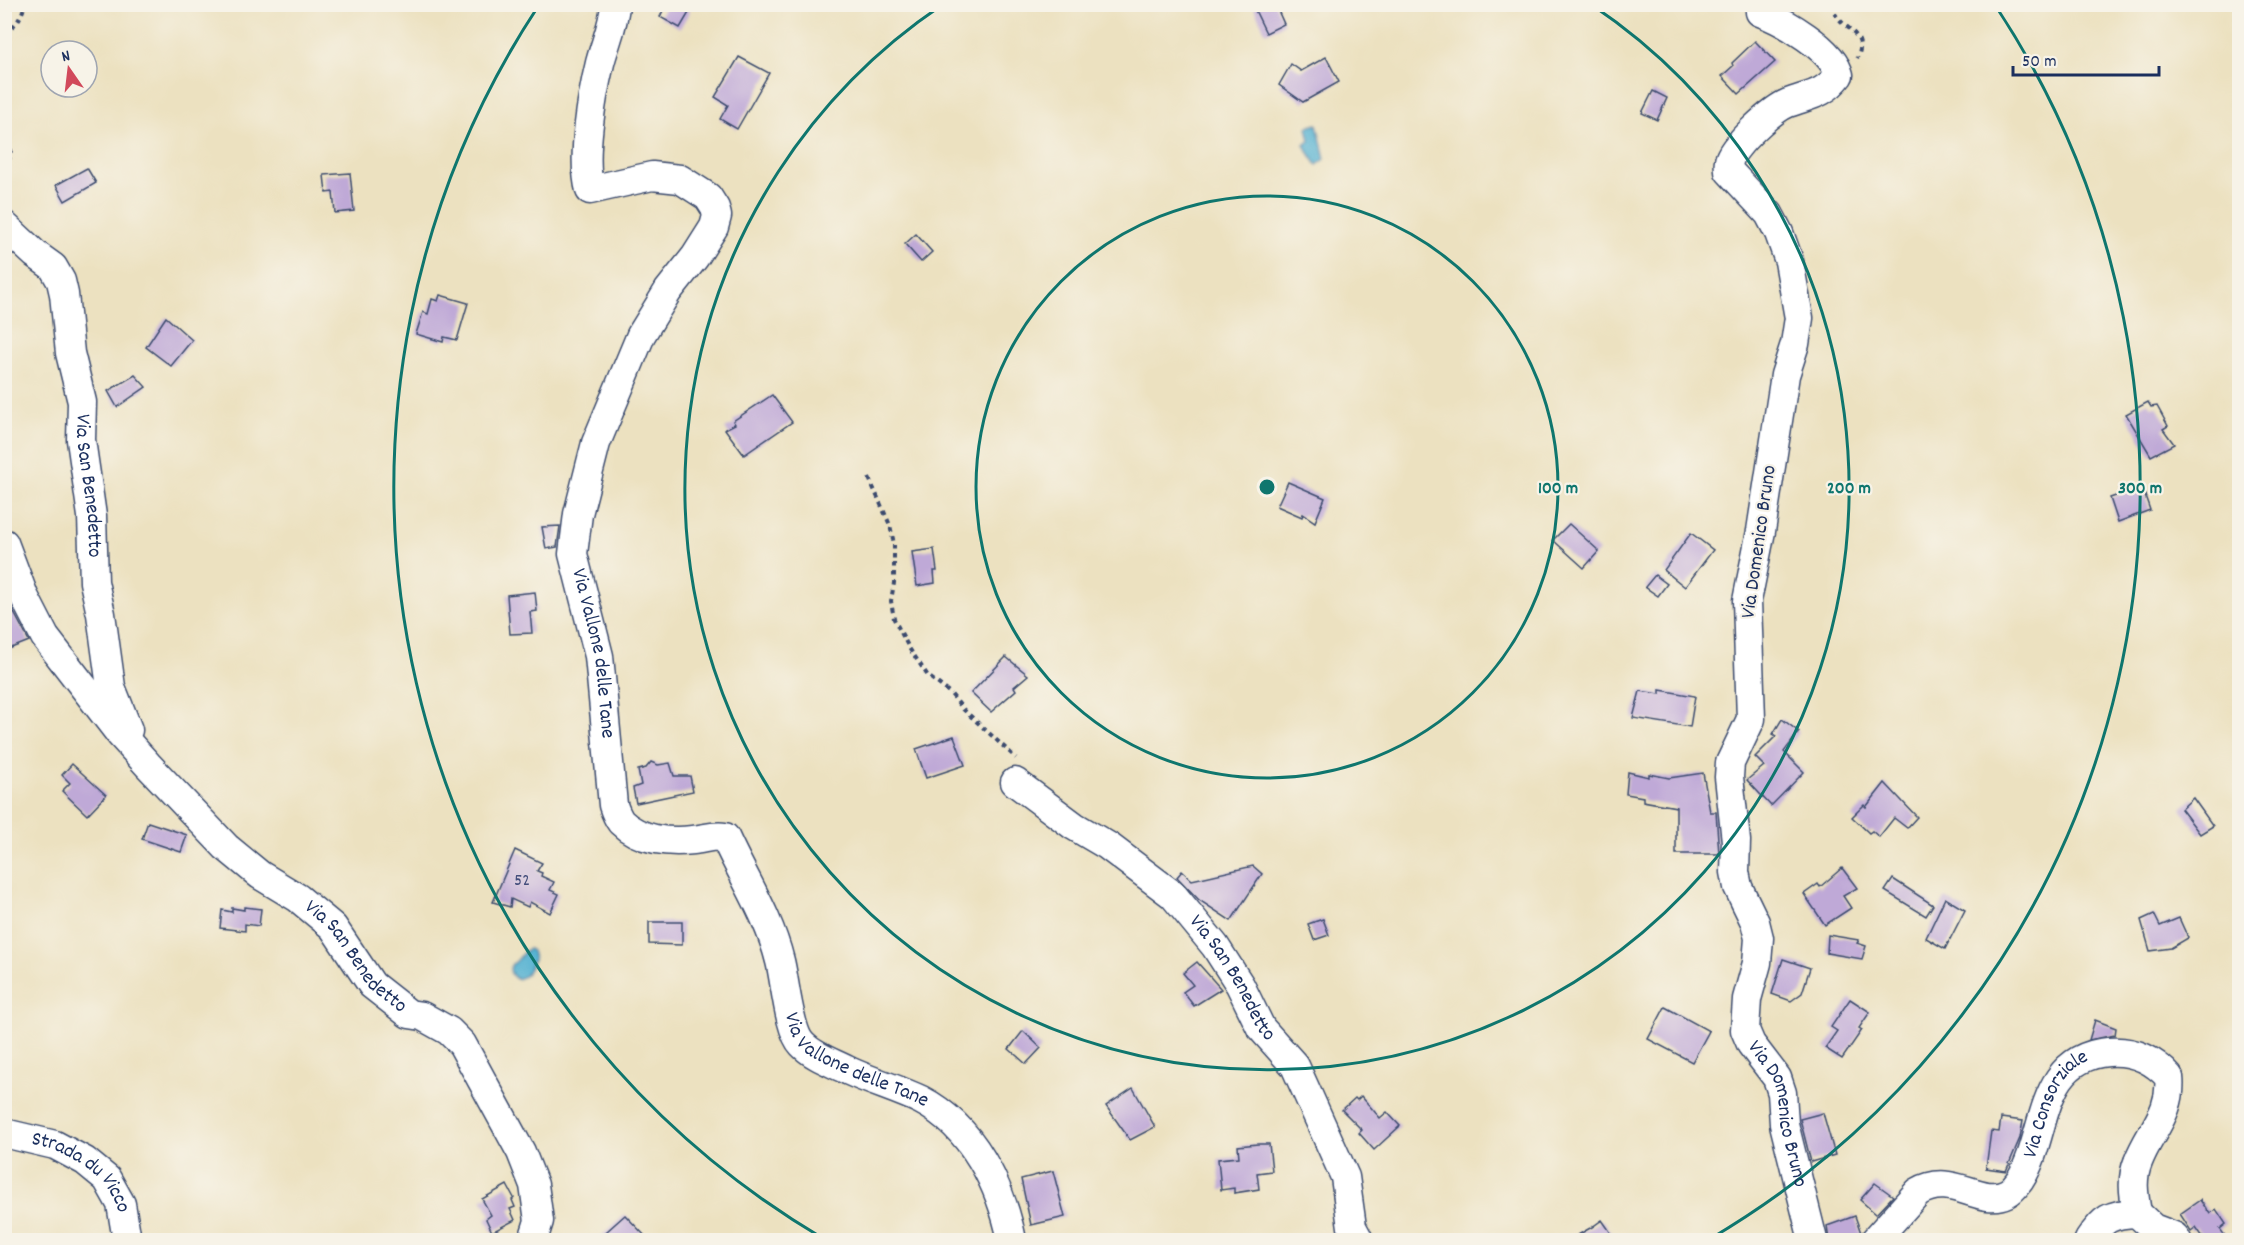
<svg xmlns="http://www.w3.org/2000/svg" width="2244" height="1245" font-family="Dekko,sans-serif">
  <rect width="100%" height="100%" fill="#f7f3e8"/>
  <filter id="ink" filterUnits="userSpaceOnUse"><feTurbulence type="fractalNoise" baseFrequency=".0167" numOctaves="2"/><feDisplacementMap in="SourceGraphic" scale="12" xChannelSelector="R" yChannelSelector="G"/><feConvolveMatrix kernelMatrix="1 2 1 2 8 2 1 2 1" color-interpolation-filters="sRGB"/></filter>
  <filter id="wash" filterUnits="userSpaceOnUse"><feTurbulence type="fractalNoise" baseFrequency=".008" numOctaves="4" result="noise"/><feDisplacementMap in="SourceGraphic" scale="24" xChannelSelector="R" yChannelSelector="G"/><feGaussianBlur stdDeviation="1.35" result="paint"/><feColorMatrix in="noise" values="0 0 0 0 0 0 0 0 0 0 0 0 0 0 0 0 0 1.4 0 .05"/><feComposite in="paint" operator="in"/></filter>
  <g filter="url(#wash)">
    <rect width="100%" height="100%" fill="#ece1c0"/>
    <!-- water -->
    <g fill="#52b1d1" stroke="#367098" stroke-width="1.5">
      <polygon points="1317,124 1325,159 1317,165 1304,145 1310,141 1307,127"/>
      <path d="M 529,949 L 532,951 L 534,959 L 525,976 L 517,979 C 511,976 508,970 512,964 C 520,961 520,952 529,949 Z"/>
    </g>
    <g id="blocks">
      <!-- building -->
      <g fill="#bfa9d7">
        <polygon points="666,4 689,4 686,9 690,11 680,28 660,17"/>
        <polygon points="1252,4 1275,4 1284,24 1266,33"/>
        <polygon points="1755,41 1775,62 1739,94 1722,76 1733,66 1732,63"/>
        <polygon points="739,57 769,73 737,129 720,119 728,105 715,97"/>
        <polygon points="1326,57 1339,82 1303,102 1279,85 1291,64 1301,71"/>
        <polygon points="1653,91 1667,98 1657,120 1642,113"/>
        <polygon points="87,168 96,183 65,201 56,185"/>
        <polygon points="350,173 354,211 335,213 333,192 326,193 324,175"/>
        <polygon points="916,234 932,252 921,262 905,244"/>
        <polygon points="440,295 468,303 457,340 444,337 443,342 416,334 423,312 428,314 432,299 438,301"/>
        <polygon points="166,317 192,340 171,366 146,347"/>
        <polygon points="135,375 146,387 117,407 108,391"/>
        <polygon points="772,395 792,422 744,455 725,429 735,424 733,421"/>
        <polygon points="2148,402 2151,407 2157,406 2168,426 2163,429 2174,444 2151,456 2126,414"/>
        <polygon points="1288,482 1325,498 1315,522 1303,514 1302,517 1277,506"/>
        <polygon points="2142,487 2150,510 2118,522 2110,498"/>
        <polygon points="1569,524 1599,551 1584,568 1553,540"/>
        <polygon points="560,526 557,547 546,549 542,527"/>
        <polygon points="1691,533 1713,550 1685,587 1664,570"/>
        <polygon points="934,549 937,571 934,571 935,583 917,586 912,552"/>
        <polygon points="1655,575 1667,584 1658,596 1645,587"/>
        <polygon points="535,592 537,611 530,612 532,633 510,634 507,595"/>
        <polygon points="11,607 29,641 4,651 4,611"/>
        <polygon points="1006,657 1028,675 1014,687 1016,690 991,712 971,693"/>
        <polygon points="1660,690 1695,696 1690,727 1633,718 1640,691 1660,694"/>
        <polygon points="1782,719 1799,732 1784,752 1804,772 1771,806 1747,780 1764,766 1755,757 1776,736 1773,734"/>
        <polygon points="954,736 965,765 926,778 916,749"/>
        <polygon points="651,762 658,765 670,763 674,776 690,776 693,791 636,803 633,788 641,785 638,770 646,768"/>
        <polygon points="72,764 106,795 87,815 62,791 70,783 62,775"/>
        <polygon points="1628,772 1649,777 1649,774 1669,778 1703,773 1710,812 1716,812 1719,854 1676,854 1676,807 1643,801 1643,797 1626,794"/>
        <polygon points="1885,783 1917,817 1907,828 1894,818 1879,837 1872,831 1869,833 1852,817 1864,805 1866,807"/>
        <polygon points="2193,798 2213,826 2200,834 2181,809"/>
        <polygon points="148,822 187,835 181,852 142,839"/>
        <polygon points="515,850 542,863 537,871 542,873 541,876 554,882 550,890 559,894 550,913 530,902 528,907 511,899 510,907 493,902"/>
        <polygon points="1253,866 1262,874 1231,921 1199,900 1177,877 1182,871 1192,880"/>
        <polygon points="1842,868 1857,888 1843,896 1851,908 1825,925 1804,894 1818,884 1820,887"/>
        <polygon points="1893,879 1933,905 1926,916 1885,891"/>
        <polygon points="1945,898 1965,910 1945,949 1926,938"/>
        <polygon points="244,907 261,909 259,926 245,924 245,931 220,928 222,910 232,912 232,908 244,910"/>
        <polygon points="2154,914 2160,926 2179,918 2188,938 2171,948 2150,951 2141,920"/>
        <polygon points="1323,919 1329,935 1314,940 1308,924"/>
        <polygon points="649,922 682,922 682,945 649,944"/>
        <polygon points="1828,935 1859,940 1857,943 1866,946 1862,959 1827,953"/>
        <polygon points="1783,959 1810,968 1802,993 1791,1001 1772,994"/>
        <polygon points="1197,962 1221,989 1194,1006 1183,992 1193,985 1183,973"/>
        <polygon points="1850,999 1870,1012 1859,1028 1862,1030 1842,1059 1825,1048 1837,1031 1831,1027"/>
        <polygon points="1665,1007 1709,1031 1692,1062 1648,1039"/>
        <polygon points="2095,1020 2116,1028 2115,1035 2089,1040"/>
        <polygon points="1023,1031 1041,1048 1026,1064 1009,1049"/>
        <polygon points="1133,1088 1155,1127 1130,1140 1106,1106"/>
        <polygon points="1361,1096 1380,1118 1387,1112 1400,1126 1374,1150 1359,1133 1362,1130 1342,1110 1355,1098 1357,1100"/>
        <polygon points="1823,1113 1835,1155 1811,1162 1800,1119"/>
        <polygon points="2001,1118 2023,1121 2020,1138 2006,1171 1986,1168 1991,1131 1999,1132"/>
        <polygon points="1258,1144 1269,1144 1272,1171 1257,1173 1259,1189 1234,1193 1234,1188 1221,1190 1218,1159 1239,1157 1238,1146"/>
        <polygon points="1053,1171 1065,1217 1031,1225 1021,1179"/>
        <polygon points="1875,1183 1893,1196 1876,1214 1860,1200"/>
        <polygon points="507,1185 514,1198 512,1200 515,1207 510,1209 515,1220 492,1232 486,1219 491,1215 482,1199"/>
        <polygon points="2200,1200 2210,1214 2216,1209 2226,1224 2220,1229 2228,1240 2205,1240 2196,1227 2191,1231 2180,1214"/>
        <polygon points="625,1215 649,1240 597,1240"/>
        <polygon points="1855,1216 1861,1233 1859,1237 1849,1240 1829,1240 1827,1226"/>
        <polygon points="1602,1220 1616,1240 1569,1240 1592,1227"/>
      </g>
    </g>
  </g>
  <g filter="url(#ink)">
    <use href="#blocks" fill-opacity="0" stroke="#3a4a6d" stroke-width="1.5"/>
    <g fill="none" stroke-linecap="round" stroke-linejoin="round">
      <!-- minor casing -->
      <g stroke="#3a4a6d" stroke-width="31">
        <g id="minor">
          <path id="s1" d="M 615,4 C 614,25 605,43 600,63 C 592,96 581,158 590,190 L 652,176 L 680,179 L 708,197 L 715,208 L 717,216 L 714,227 L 695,257 L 668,291 L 641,335 L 596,443 L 578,514 L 573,554 L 599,656 L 613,805 C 615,811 618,818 621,822 C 639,840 669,843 693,840 C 704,839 713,835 725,837 C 744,879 769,916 780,961 C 785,980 789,1031 802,1044 C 814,1057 834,1063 849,1071 C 873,1082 898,1089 921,1100 C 973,1127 1001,1186 1012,1240"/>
          <path id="s2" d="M 1760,12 C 1784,21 1833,49 1839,75 C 1824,95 1809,95 1788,103 C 1773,109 1732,146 1729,161 C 1728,164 1729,167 1729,171 L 1769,214 L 1779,233 L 1789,261 L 1799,318 L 1795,344 L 1785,375 L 1761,531 L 1747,601 L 1751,719 L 1730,763 L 1729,777 L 1736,841 L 1735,872 L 1738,887 L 1755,922 L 1759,938 L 1757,963 L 1747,999 L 1745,1030 L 1751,1044 L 1777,1078 L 1782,1093 L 1784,1124 L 1813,1240"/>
          <path id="s3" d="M 4,225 L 35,254 L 53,267 L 61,281 L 64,294 L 70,353 L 82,402 L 81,440 L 92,516 L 94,582 L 101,614 L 111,687 L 128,730"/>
          <path id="s4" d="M 4,543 L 24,596 L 45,637 L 120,734 L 148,765 L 226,847 L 260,875 L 298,898 L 333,927 L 372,985 L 409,1014 L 422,1016 L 449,1031 L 462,1044 L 521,1152 L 534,1185 L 539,1221 L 533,1240"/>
          <path id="s5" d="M 1015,782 L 1074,826 L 1108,846 L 1173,895 L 1215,946 L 1240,985 L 1261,1028 L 1295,1066 L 1345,1177 L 1352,1227 L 1359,1240"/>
          <path id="s6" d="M 4,1133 L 55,1145 L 85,1161 L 107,1179 L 121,1204 L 127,1240"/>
          <polyline points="2137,1213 2153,1228 2174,1236 2177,1240"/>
          <path id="s7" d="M 1875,1240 L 1918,1192 C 1953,1171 1979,1207 2007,1193 C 2013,1190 2016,1185 2020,1180 C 2048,1136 2037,1058 2108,1052 C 2133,1050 2153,1059 2169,1077 C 2173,1112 2149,1132 2138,1162 C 2131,1179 2134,1195 2137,1213"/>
          <path d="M 2089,1240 C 2103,1219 2109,1214 2137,1213"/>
        </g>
      </g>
      <!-- path -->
      <g stroke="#3a4a6d" stroke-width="4" stroke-dasharray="4.5 4.5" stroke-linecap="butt">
        <path d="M 1832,4 C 1834,28 1871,31 1857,58"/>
        <path d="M 4,32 C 17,25 21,18 25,4"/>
        <polyline points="4,113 11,154 4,173"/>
        <polyline points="869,478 890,525 894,544 894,583 891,601 894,619 909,648 928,676 950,693 964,710 1016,758"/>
      </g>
      <!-- minor -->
      <use href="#minor" stroke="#fff" stroke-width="28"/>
    </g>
  </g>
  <!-- distance rings -->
  <g fill="none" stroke="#0f766e" stroke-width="3">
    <circle cx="1267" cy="487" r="291"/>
    <path d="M1592 5A582 582 0 1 1 942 5"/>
    <path d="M824 1239A873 873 0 0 1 539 5M1995 5A873 873 0 0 1 1710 1239"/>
  </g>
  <g text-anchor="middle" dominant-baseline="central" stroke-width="4.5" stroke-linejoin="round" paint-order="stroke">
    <!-- number labels -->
    <g font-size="18" fill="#444e7c">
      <text x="522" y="881">52</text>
    </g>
    <!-- street labels -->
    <g font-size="21" fill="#1b2f5e" stroke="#f7f3e8">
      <text stroke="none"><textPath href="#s3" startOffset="288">Via San Benedetto</textPath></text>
      <text transform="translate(1760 542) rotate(-82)">Via Domenico Bruno</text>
      <text stroke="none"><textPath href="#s1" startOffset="810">Via Vallone delle Tane</textPath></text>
      <text stroke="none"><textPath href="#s4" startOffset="552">Via San Benedetto</textPath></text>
      <text stroke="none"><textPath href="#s5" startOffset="297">Via San Benedetto</textPath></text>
      <text stroke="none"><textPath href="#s1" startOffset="1366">Via Vallone delle Tane</textPath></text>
      <text stroke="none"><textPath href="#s7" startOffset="260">Via Consorziale</textPath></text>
      <text stroke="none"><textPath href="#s2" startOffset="1246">Via Domenico Bruno</textPath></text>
      <text stroke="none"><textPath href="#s6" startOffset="90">Strada du Vicco</textPath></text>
    </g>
  </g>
  <circle cx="1267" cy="487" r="9" fill="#0f766e" stroke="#f7f3e8" stroke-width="3"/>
  <g font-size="18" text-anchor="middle" font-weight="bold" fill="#0f766e" stroke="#f7f3e8" stroke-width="4.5" stroke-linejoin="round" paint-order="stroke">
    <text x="1558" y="493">100 m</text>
    <text x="1849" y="493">200 m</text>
    <text x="2140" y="493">300 m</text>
  </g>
  <!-- margin -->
  <rect width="2244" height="1245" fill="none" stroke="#f7f3e8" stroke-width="24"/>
  <!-- north arrow -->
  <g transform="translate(69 69) rotate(346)"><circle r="28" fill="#f7f3e8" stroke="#9fa5b1" stroke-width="1.5"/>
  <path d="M0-4.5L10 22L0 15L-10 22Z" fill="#d1495b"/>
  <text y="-9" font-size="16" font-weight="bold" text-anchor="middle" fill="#1b2f5e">N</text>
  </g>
  <!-- scale -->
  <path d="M2013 66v9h146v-9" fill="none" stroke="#1b2f5e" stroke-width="3"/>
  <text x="2022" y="66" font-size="18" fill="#1b2f5e" stroke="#f7f3e8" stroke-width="4.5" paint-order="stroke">50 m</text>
</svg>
